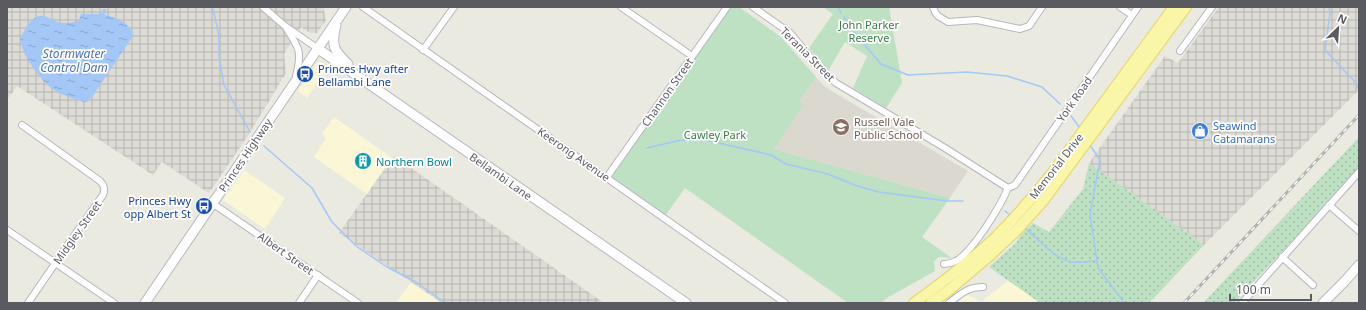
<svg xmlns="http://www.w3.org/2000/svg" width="1366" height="310" font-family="'Noto Sans',sans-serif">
  <defs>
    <pattern id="industrial-grid" width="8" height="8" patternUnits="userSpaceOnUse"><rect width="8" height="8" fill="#dddbd5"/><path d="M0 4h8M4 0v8" fill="none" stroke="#b6b5b0"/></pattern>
    <pattern id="grass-dots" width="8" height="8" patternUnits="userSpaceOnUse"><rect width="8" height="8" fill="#bee1c3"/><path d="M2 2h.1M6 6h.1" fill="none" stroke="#9db9a2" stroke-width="1.8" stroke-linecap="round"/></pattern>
    <pattern id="water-ripples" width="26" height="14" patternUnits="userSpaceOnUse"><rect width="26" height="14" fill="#a3c8f8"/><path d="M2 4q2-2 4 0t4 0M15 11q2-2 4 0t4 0" fill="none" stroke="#88a5cc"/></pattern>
  </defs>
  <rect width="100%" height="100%" fill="#ebeae1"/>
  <!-- commercial -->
  <g fill="#fbf7d6">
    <polygon points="321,62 328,68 307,98 298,91 317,63"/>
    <polygon points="334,117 392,158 367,194 314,157 326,138 322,134"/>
    <polygon points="244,170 285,198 265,229 223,200"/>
    <polygon points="1009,280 1040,303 955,303 966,294 981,302"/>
    <polygon points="411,282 442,303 396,303"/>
  </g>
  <!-- industrial -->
  <g fill="url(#industrial-grid)">
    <polygon points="7,7 323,7 326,20 317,33 310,33 301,27 284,54 286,73 249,134 209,193 162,162 153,175 17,86 7,100"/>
    <polygon points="1219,7 1359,7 1359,90 1204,245 1089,163 1165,56 1178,63"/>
    <polygon points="394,156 604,303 442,303 339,233"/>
  </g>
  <!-- education -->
  <polygon fill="#dbd9cf" points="816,77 823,85 833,92 968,171 950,198 774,149 802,105 799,102"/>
  <!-- grass -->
  <g fill="url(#grass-dots)">
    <polygon points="1359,137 1359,169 1234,303 1203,303"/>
    <polygon points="1089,163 1204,245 1149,303 1040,303 989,267 1016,243 1021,235 1033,223 1049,232 1083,189"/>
  </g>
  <!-- park -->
  <g fill="#bee1c3">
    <path d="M 729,7 L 739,7 L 781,37 L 816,77 L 799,102 L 803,105 L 774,149 L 950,198 L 922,237 L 952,258 C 944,258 939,254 934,262 L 935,271 L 887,298 L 881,303 L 848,303 L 685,188 L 665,216 L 614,180 L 612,175 L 614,171 Z"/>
    <polygon points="823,7 889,7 902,83 886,108 853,88 867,56 845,42 828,71 809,48 833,14"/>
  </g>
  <!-- water -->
  <path fill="url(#water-ripples)" d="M 103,9 L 106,9 L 105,15 C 115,17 133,24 133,36 L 92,97 L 87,102 L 84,102 C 75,99 65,96 57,92 C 42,83 21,55 20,38 C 23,33 27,24 32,20 C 43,10 48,19 58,22 C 66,24 72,23 79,20 L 81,14 L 101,14 Z"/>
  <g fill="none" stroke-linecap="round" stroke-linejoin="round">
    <!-- stream -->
    <g stroke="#a3c8f8" stroke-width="1.5">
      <polyline points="212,7 215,17 219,36 219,57 224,85 250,132"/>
      <polyline points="838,7 841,13"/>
      <polyline points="1329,7 1330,13 1325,50 1356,83 1359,90"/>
      <polyline points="844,17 854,32 881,64 908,75 967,72 1007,76 1042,87 1060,104"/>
      <polyline points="1071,116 1080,128"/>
      <polyline points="1090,145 1100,160 1090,214 1098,268 1123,301 1122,303"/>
      <polyline points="264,146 312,188 332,222 356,246 387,267 416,282 445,303"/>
      <polyline points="647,148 681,140 706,140 771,155 786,164 828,174 857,186 879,192 947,201 963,201"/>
      <polyline points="1005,211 1011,216"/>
      <path d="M 1025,228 C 1037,238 1056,260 1072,262 C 1079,263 1088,261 1097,261"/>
    </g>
    <!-- minor casing -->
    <g stroke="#b6b7bc" stroke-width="8">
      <g id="minor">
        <polyline points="263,7 285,26 317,48"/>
        <polyline points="363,7 785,303"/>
        <polyline points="621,7 692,56"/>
        <polyline points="753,7 790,33 819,67 836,83 945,148 1008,188"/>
        <polyline points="933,7 935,12 938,16 948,22 977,20 1020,29 1029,26 1042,7"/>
        <polyline points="1120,7 1132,15"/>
        <path d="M 287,29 C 300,49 302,53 296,76"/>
        <polyline points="423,50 454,7"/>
        <polyline points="1180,51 1212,7"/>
        <path d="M 22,125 L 100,181 C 105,186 105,190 103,195 L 76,233 L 28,303"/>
        <polyline points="607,177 727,7"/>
        <polyline points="1008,188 1015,185 1138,7"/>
        <polyline points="212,203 358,303"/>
        <polyline points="1329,205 1359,231"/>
        <polyline points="7,230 114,303"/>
        <polyline points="1282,257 1313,285"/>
        <path d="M 944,264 C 948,264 952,263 956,261 C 973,251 1000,207 1008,188"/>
        <polyline points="299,303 318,275"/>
        <path d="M 949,303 C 961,294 967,287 983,287"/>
        <polyline points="1242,303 1359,172"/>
      </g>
    </g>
    <!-- secondary casing -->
    <g stroke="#b6b8be" stroke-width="11">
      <g id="secondary">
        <path d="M 336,25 C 331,45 333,50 348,64"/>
        <polyline points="317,48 686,303"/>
        <polyline points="145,303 346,7"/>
        <polyline points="1323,303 1345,281 1359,265"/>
      </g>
    </g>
    <!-- primary casing -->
    <g stroke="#e6d25f" stroke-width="12">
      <g id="primary">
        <path d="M 914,303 C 942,283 969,262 994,239 C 1015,218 1035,195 1053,172 L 1174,7"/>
        <polyline points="931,303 949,290 988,257 1016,231 1043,201 1186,7"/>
      </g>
    </g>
    <!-- minor -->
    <use href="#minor" stroke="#fff" stroke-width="6"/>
    <!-- secondary -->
    <use href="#secondary" stroke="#fff" stroke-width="9"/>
    <!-- primary -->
    <use href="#primary" stroke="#f9f6a8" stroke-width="10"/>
    <!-- rail casing -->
    <g stroke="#b1b2b2" stroke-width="3">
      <polyline id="rail" points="1184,303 1359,115"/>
    </g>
    <!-- rail -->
    <use href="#rail" stroke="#fff" stroke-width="1.5" stroke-dasharray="4.5" stroke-linecap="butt"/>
  </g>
  <!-- icons -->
  <defs>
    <g id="bus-disc" transform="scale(0.9)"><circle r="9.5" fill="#1a4fb4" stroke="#fff"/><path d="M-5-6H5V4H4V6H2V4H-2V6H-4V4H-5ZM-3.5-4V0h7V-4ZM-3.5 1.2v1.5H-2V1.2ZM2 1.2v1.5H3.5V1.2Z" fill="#fff"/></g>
    <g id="school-disc" transform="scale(0.9)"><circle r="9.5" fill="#8d6e63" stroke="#fff"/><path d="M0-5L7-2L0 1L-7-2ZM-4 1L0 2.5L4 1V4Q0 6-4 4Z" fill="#fff"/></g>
    <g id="shop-disc" transform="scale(0.9)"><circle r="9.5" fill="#3f7fe0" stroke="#fff"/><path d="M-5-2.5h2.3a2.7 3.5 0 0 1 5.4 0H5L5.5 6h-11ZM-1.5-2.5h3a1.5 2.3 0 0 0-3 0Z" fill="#fff"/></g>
    <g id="building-disc" transform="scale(0.9)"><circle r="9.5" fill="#0f9aa8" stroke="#fff"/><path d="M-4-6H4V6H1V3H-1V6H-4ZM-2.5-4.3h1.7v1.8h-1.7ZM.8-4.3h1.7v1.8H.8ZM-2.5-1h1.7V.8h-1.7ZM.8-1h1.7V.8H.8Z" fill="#fff"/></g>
  </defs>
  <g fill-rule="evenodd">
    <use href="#bus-disc" x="305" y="74"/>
    <use href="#school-disc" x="841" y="127"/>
    <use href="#shop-disc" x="1200" y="131"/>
    <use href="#building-disc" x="363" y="161"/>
    <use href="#bus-disc" x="204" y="206"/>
  </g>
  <g text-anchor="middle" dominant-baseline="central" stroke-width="3.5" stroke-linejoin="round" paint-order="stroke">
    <!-- park labels -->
    <g font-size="11" fill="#3a7f46" stroke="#fff">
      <text x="869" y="24">John Parker<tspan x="869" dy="13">Reserve</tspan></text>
      <text x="715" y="134">Cawley Park</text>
    </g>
    <!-- street labels -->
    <g font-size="11" fill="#595b60" stroke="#fff">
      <text transform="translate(808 54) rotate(45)">Terania Street</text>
      <text transform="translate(667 92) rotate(-55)">Channon Street</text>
      <text transform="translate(1074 99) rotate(-55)">York Road</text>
      <text transform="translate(574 154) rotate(35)">Keerong Avenue</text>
      <text transform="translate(245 155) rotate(-56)">Princes Highway</text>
      <text transform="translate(1056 166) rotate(-52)">Memorial Drive</text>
      <text transform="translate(501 176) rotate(35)">Bellambi Lane</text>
      <text transform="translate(77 232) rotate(-55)">Midgley Street</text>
      <text transform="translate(286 253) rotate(35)">Albert Street</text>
    </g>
    <!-- transit labels -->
    <g font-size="11" fill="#164399" stroke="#fff" text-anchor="start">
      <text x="318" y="68">Princes Hwy after<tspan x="318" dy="13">Bellambi Lane</tspan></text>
      <text x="191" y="200" text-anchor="end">Princes Hwy<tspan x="191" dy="13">opp Albert St</tspan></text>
    </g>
    <!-- education labels -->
    <g font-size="11" fill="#785e54" stroke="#fff" text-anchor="start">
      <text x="854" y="121">Russell Vale<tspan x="854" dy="13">Public School</tspan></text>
    </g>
    <!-- shop labels -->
    <g font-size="11" fill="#366cbe" stroke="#fff" text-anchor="start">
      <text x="1213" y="125">Seawind<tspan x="1213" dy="13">Catamarans</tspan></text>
    </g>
    <!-- culture labels -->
    <g font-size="11" fill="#0d838f" stroke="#fff" text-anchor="start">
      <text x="376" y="161">Northern Bowl</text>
    </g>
    <!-- water labels -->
    <g font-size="12" font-style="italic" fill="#4971b9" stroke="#fff">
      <text x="74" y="53">Stormwater<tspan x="74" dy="14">Control Dam</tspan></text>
    </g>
  </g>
  <!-- border -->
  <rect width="1366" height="310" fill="none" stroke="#595b60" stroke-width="16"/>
  <!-- north arrow -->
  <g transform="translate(1338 28) rotate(25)" stroke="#ffffff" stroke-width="3" paint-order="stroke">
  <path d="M0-3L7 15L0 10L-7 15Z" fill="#595b60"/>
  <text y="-6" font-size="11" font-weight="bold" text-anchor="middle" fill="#595b60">N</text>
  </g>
  <!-- scale -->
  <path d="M1230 294v6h81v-6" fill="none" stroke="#595b60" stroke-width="2"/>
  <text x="1236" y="294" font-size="12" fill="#595b60" stroke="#ffffff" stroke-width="3" paint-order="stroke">100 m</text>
</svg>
